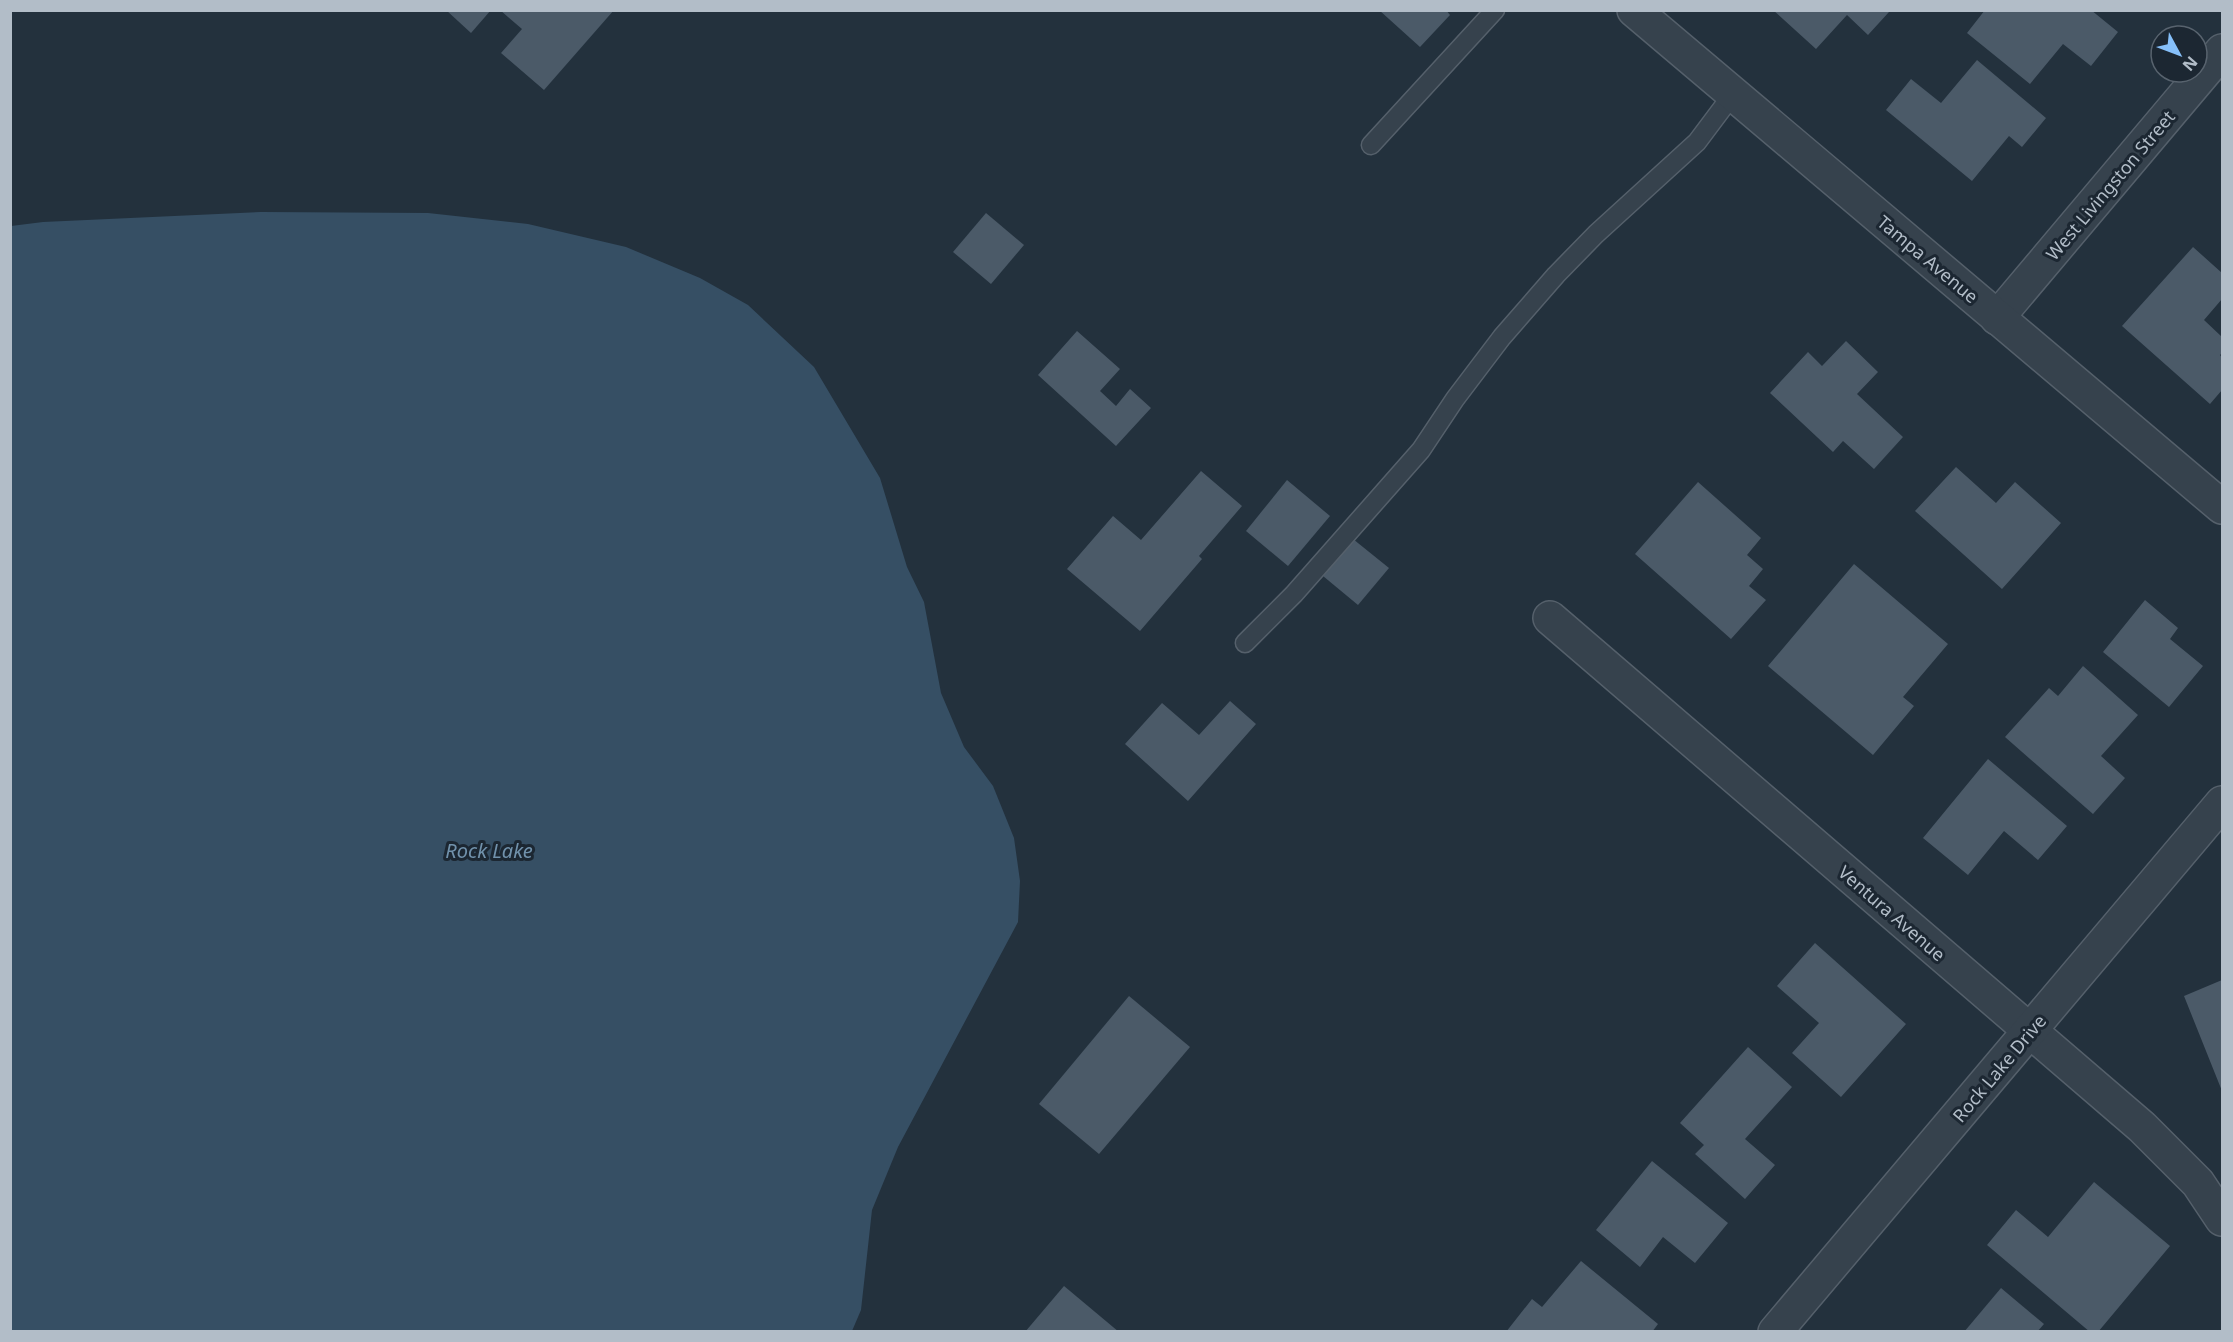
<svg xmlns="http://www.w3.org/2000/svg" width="2233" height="1342" font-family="'Noto Sans',sans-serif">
  <rect width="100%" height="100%" fill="#23313d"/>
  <!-- water -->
  <polygon fill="#364f64" points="261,212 428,213 528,224 626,247 700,278 748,305 814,367 880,478 907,567 924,602 941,693 964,747 993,786 1014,838 1020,881 1018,922 898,1147 872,1210 861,1310 852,1331 11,1331 11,226 43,222"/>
  <!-- building -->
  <g fill="#4b5a68">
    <polygon points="446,10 491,10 471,33"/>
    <polygon points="500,10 614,10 544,90 501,53 522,29"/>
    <polygon points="1379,10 1446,10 1450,15 1420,47"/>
    <polygon points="1773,10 1887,10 1889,12 1868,35 1847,15 1816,49"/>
    <polygon points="1985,10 2091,10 2118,32 2091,66 2063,44 2030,84 1967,33"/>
    <polygon points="1977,60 2046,118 2022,147 2009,136 1972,181 1886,110 1911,79 1941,103"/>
    <polygon points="986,213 1024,245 991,284 953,252"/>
    <polygon points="2193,247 2222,273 2222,299 2204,320 2222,337 2222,353 2220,355 2222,358 2222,390 2210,404 2122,326"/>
    <polygon points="1077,331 1120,369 1100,391 1116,406 1130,389 1151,408 1116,446 1038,375"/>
    <polygon points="1846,341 1878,372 1857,394 1903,437 1874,469 1843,441 1833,452 1770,393 1808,352 1822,366"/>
    <polygon points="1956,467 1996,503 2015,482 2061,523 2002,589 1915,511"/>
    <polygon points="1201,471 1242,506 1199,556 1202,559 1140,631 1067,569 1113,516 1141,540"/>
    <polygon points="1287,480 1330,516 1288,566 1246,531"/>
    <polygon points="1698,482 1761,538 1747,555 1763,569 1749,586 1766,600 1731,639 1635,554"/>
    <polygon points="1353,539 1389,568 1358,605 1323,576"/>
    <polygon points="1854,564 1948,644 1903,697 1914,706 1873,755 1768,666"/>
    <polygon points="2145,600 2178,628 2170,639 2203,666 2169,707 2103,652"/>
    <polygon points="2083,666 2138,715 2101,756 2125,778 2093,814 2005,737 2049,688 2058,696"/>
    <polygon points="1230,701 1256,724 1188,801 1125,744 1162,703 1199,735"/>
    <polygon points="1988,759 2067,826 2038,860 2004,831 1968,875 1923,838"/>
    <polygon points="1815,943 1906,1024 1841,1097 1792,1053 1819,1023 1777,986"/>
    <polygon points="2222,980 2222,1091 2184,996"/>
    <polygon points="1129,996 1190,1047 1099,1154 1039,1104"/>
    <polygon points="1748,1047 1792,1087 1745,1139 1775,1165 1745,1199 1695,1154 1704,1145 1680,1123"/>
    <polygon points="1652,1161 1728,1223 1695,1263 1663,1237 1640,1267 1596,1230"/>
    <polygon points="2094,1182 2170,1246 2098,1332 2090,1332 1987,1245 2016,1210 2048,1237"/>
    <polygon points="1581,1261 1658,1324 1652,1332 1506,1332 1532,1299 1542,1307"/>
    <polygon points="1064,1286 1119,1332 1025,1332"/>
    <polygon points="2001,1288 2044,1324 2037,1332 1964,1332"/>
  </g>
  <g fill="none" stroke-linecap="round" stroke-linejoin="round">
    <!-- service casing -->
    <g stroke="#55606b" stroke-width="21">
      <g id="service">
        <polyline points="1371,145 1495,10"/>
        <polyline points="1245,643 1294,594 1421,450 1455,399 1502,337 1556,275 1596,234 1697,142 1733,94"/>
      </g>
    </g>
    <!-- minor casing -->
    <g stroke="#55606b" stroke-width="36">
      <g id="minor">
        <polyline points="1997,318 2222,51"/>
        <polyline points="1550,618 2142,1127 2198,1183 2222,1219"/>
        <polyline points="1775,1332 2222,803"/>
      </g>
    </g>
    <!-- tertiary casing -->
    <g stroke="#55606b" stroke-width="36">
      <polyline id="tertiary" points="1634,10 2222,507"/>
    </g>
    <!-- service -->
    <use href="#service" stroke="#36424d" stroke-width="18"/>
    <!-- minor -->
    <use href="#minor" stroke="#36424d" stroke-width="33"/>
    <!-- tertiary -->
    <use href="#tertiary" stroke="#36424d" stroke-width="33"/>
  </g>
  <g text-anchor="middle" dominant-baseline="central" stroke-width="6" stroke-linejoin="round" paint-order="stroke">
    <!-- street labels -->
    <g font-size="18" fill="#b2bdc8" stroke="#1c2732">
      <text transform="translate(2110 185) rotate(-50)">West Livingston Street</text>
      <text transform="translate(1928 259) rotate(40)">Tampa Avenue</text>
      <text transform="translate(1892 913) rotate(41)">Ventura Avenue</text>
      <text transform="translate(1999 1068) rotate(-50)">Rock Lake Drive</text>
    </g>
    <!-- water labels -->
    <g font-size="20" font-style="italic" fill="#7192ac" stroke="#1c2732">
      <text x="489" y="850">Rock Lake</text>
    </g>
  </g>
  <!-- border -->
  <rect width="2233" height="1342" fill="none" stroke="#b2bdc8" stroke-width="24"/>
  <!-- north arrow -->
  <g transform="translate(2179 54) rotate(131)"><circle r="28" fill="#1c2732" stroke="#58636e" stroke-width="1.5"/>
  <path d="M0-4.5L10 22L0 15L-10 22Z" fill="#86c0fa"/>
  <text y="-9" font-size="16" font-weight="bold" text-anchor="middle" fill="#b2bdc8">N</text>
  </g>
</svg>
